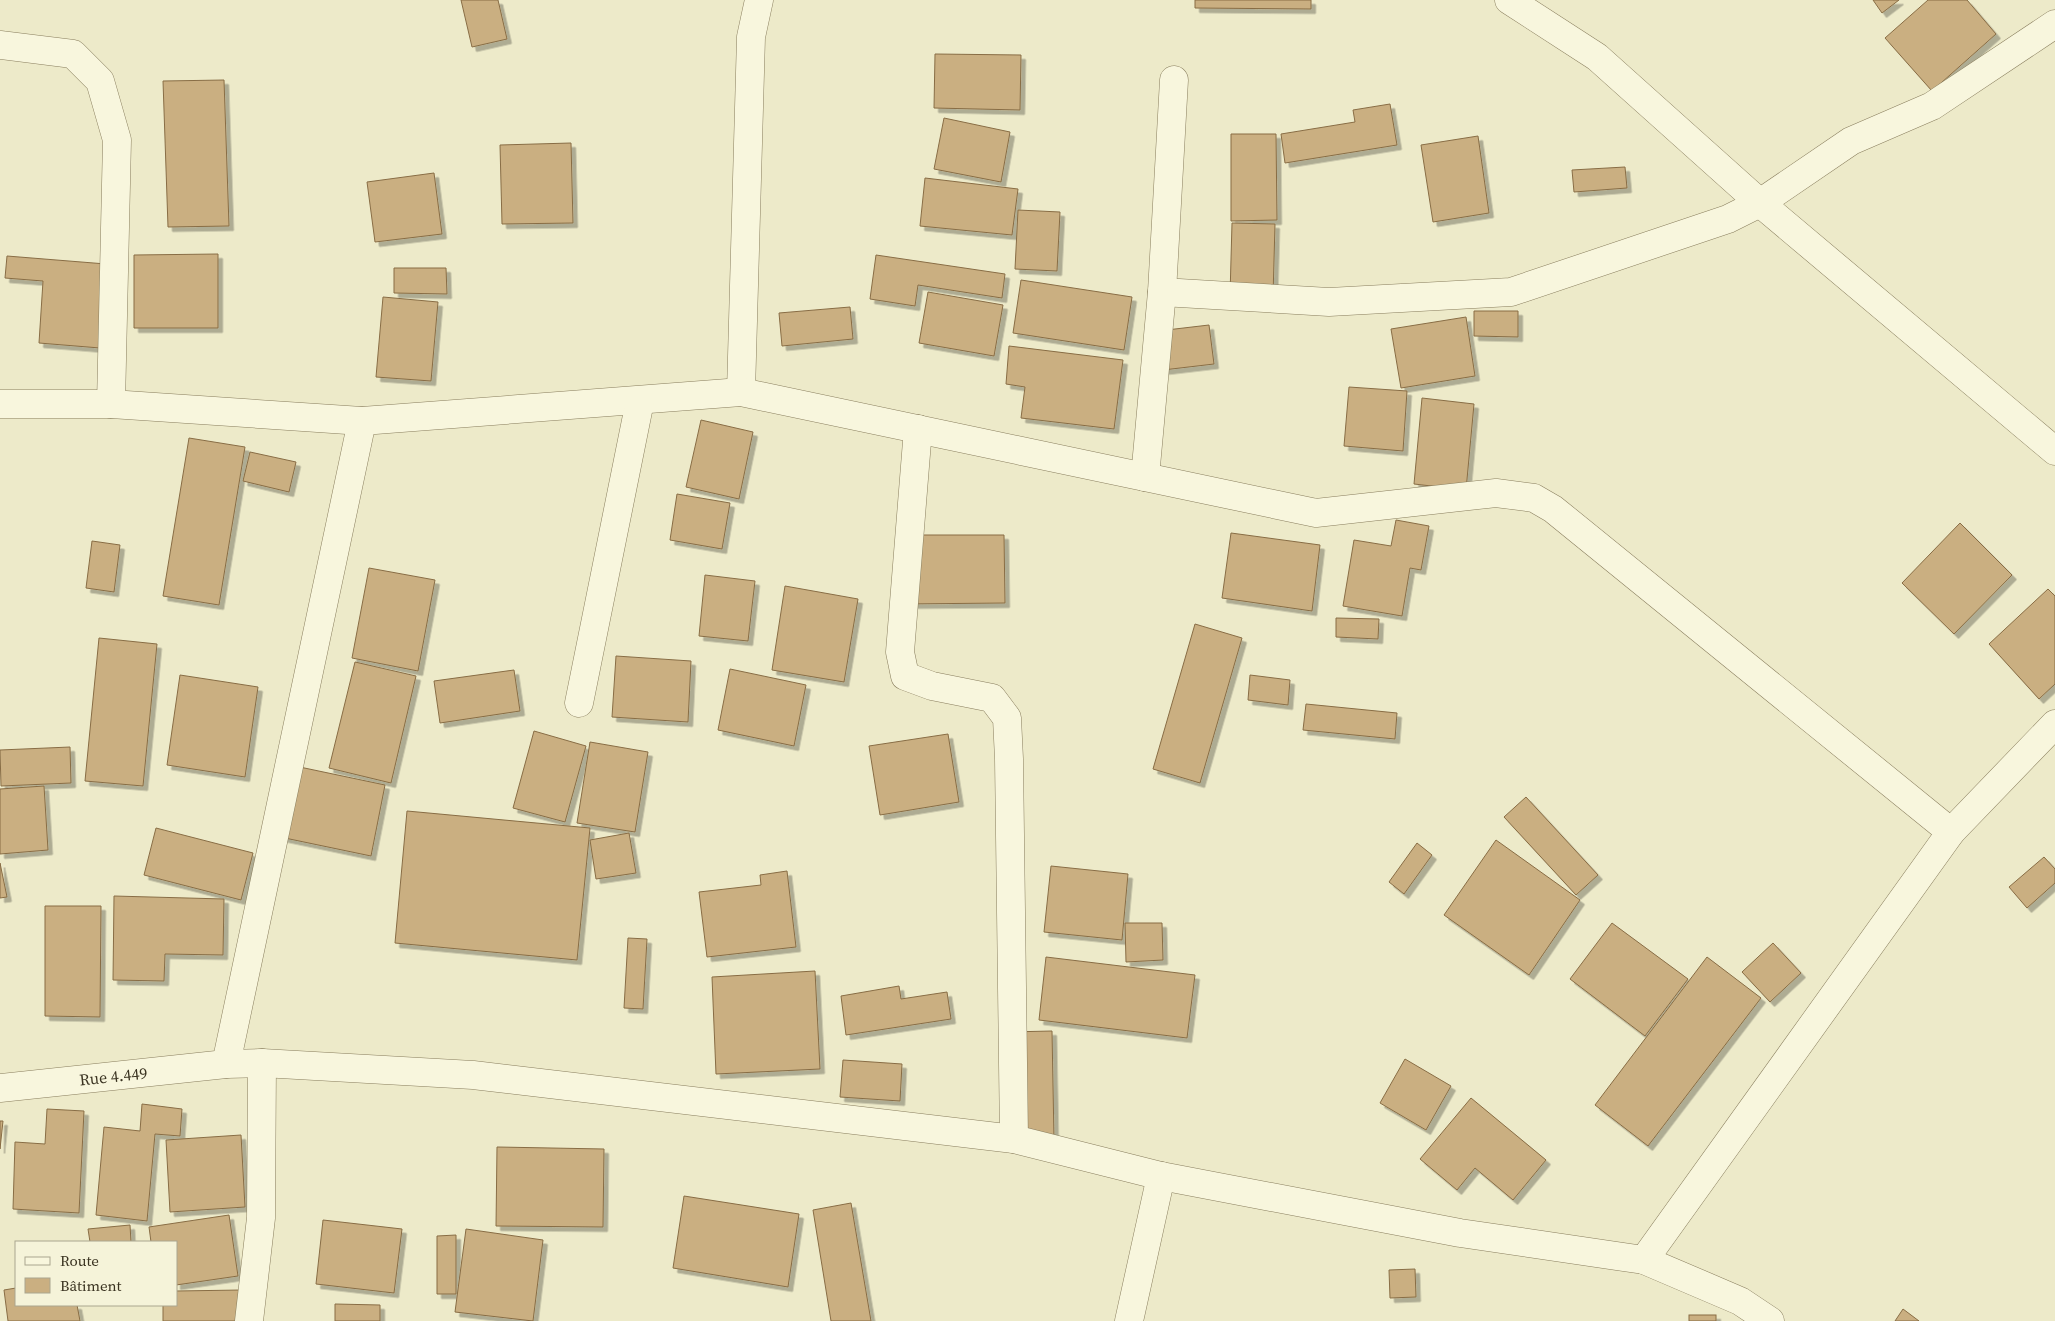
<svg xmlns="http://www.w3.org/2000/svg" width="2055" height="1321" font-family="'Source Serif 4',serif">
  <defs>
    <filter id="shadow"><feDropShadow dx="4.5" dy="4.5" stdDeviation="0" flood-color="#0004"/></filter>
  </defs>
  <rect width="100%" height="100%" fill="#edeac9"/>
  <!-- building -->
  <g fill="#caaf81" stroke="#886d45" filter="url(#shadow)">
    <polygon points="461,0 498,0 507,39 472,47"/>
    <polygon points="1195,0 1311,0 1311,9 1195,8"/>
    <polygon points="1873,0 1899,0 1882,13"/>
    <polygon points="1928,0 1967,0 1996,34 1932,91 1885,38"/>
    <polygon points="935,54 1021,55 1020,110 934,108"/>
    <polygon points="224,80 229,226 168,227 163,81"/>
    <polygon points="1390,104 1397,145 1285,163 1281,134 1355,122 1353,110"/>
    <polygon points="944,118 1010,132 1001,182 934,169"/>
    <polygon points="1231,134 1276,134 1277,220 1231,221"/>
    <polygon points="1478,136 1489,213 1433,222 1421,145"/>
    <polygon points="571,143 573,223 502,224 500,145"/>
    <polygon points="1625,167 1627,188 1574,192 1572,170"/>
    <polygon points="434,173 442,234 375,242 367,182"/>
    <polygon points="925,178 1018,189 1012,235 920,226"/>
    <polygon points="1018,210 1060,212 1057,271 1015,269"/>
    <polygon points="1232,223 1275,224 1273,297 1230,296"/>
    <polygon points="218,254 218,328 134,328 134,255"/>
    <polygon points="876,255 1005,274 1002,298 918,285 915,306 870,299"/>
    <polygon points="7,256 106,264 100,348 39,343 43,281 5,278"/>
    <polygon points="394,268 446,268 447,294 394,293"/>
    <polygon points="1021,280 1132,297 1124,350 1013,333"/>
    <polygon points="928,292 1003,305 994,356 919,343"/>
    <polygon points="383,297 438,302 431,381 376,377"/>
    <polygon points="850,307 853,339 782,346 779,313"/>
    <polygon points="1474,311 1518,311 1518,337 1474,336"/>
    <polygon points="1466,317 1475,376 1401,388 1391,329"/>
    <polygon points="1209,325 1214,364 1163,370 1158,331"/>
    <polygon points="1009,346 1123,360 1114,429 1021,418 1025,387 1006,384"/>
    <polygon points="1349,387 1407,391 1403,451 1344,446"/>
    <polygon points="1422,398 1474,404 1466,490 1414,484"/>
    <polygon points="701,420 753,432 739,499 686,487"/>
    <polygon points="189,438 245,447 219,605 163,596"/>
    <polygon points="250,452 296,462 289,492 243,481"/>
    <polygon points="677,494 730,503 722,549 670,540"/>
    <polygon points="1396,520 1429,526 1421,570 1410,568 1402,616 1343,606 1354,540 1391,546"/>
    <polygon points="1960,523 2012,575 1954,634 1902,583"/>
    <polygon points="1231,533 1320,545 1312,611 1222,598"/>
    <polygon points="901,535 1004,535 1005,603 902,604"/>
    <polygon points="92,541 120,545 114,592 86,588"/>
    <polygon points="369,568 435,580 418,671 352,658"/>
    <polygon points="705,575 755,581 748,641 699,636"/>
    <polygon points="785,586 858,599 844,682 772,670"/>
    <polygon points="2048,589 2055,596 2055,684 2039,699 1989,644"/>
    <polygon points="1336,618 1379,619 1378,639 1336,637"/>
    <polygon points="1195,624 1242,638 1200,783 1153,769"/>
    <polygon points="99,638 157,644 143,786 85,781"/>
    <polygon points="616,656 691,661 688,722 612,717"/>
    <polygon points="355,662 416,676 391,783 329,768"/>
    <polygon points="730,669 806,685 794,746 718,730"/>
    <polygon points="514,670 520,711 440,723 434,681"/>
    <polygon points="180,675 258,687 245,777 167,765"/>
    <polygon points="1250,675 1290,680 1288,705 1248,700"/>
    <polygon points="1306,704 1397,713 1395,739 1303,730"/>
    <polygon points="534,731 586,746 565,822 513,808"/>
    <polygon points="948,734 959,802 880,815 869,746"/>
    <polygon points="590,742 648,752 635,832 577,823"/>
    <polygon points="70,747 71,783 1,786 0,750"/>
    <polygon points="295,766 385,785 371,856 280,837"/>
    <polygon points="44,786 48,850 0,854 0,789"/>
    <polygon points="1526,797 1598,875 1576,895 1504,817"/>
    <polygon points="407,811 590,828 577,960 395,943"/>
    <polygon points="156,828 253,853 241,900 144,875"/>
    <polygon points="629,833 636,873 596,879 590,840"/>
    <polygon points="1496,840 1580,900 1529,975 1444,915"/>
    <polygon points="1417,843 1432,855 1404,894 1389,882"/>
    <polygon points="2044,857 2055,869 2055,883 2027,908 2009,887"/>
    <polygon points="0,863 7,897 0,898"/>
    <polygon points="1051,866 1128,874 1122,940 1044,932"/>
    <polygon points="787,871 796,947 707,957 699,892 761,885 760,875"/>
    <polygon points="114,896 224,899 223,955 165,954 164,981 113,980"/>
    <polygon points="45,906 101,906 100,1017 45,1016"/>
    <polygon points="1125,923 1162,923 1163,960 1126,962"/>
    <polygon points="1612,923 1688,979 1645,1036 1570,979"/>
    <polygon points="628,938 647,939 643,1009 624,1008"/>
    <polygon points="1773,943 1801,973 1770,1002 1742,972"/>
    <polygon points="1046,957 1195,975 1187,1038 1039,1020"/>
    <polygon points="1707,957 1761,998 1648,1146 1595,1105"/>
    <polygon points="815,971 820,1069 716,1074 712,977"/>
    <polygon points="899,986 901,999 947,992 951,1019 846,1035 841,996"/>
    <polygon points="1052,1031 1054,1140 1008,1141 1008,1032"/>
    <polygon points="1405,1059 1451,1086 1426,1130 1380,1103"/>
    <polygon points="843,1060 902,1064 900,1101 840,1097"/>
    <polygon points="1471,1098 1546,1160 1513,1200 1475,1168 1457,1190 1420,1159"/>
    <polygon points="142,1104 182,1109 180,1136 155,1134 147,1221 96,1215 104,1127 140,1131"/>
    <polygon points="47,1109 84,1111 79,1213 13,1209 15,1142 45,1144"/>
    <polygon points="0,1121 3,1121 0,1149"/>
    <polygon points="241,1135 245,1207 170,1212 166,1140"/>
    <polygon points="497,1147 604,1149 603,1227 496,1226"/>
    <polygon points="684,1196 799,1214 788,1287 673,1268"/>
    <polygon points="851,1203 871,1321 831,1321 813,1210"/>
    <polygon points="229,1215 238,1276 176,1285 176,1242 151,1242 149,1227"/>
    <polygon points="323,1220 402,1229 394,1293 316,1284"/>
    <polygon points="130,1225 131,1242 90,1242 88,1229"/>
    <polygon points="466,1229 543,1240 533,1321 455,1312"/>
    <polygon points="456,1235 456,1294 437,1294 437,1236"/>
    <polygon points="1415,1269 1416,1297 1390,1298 1389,1270"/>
    <polygon points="16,1288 16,1305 77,1305 80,1321 8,1321 4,1290"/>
    <polygon points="241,1290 242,1321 163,1321 163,1305 176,1305 176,1291"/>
    <polygon points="335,1304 380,1305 380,1321 335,1321"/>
    <polygon points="1903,1309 1919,1321 1895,1321"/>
    <rect x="1689" y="1315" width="27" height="6"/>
  </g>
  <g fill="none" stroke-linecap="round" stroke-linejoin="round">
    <!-- minor casing -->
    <g stroke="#897e5e" stroke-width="29">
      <g id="minor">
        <polyline points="1509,0 1597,57 1760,203 2055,451"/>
        <polyline points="0,45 73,54 100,81 117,140 111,404"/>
        <polyline points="1162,292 1329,302 1511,292 1728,219 1760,203 1851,141 1932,106 2055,24"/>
        <polyline points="741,392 751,37 759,0"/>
        <polyline points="0,404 111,404 362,421 741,392 1316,513 1496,493 1534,498 1553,509 1951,832"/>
        <polyline points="918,429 900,652 905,676 932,686 992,698 1007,718 1009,759 1014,1139"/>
        <polyline points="1145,477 1162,292 1174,80"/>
        <polyline points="579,703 640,401"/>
        <polyline points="226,1064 362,421"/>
        <path id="s1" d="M 0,1088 L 226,1064 L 262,1063 L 473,1075 L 1014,1139 L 1161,1176 L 1460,1233 L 1644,1260 L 1740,1301 L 1770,1321"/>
        <polyline points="1644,1260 1951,832 2055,724"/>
        <polyline points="249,1321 261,1218 262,1063"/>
        <polyline points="1129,1321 1161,1176"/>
      </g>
    </g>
    <!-- minor -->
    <use href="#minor" stroke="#f8f6dd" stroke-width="28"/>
  </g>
  <g text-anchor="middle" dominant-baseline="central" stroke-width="4.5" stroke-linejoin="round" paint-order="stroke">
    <!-- street labels -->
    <g font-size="16" fill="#3a3321" stroke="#f5f3d9">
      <text stroke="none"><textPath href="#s1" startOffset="114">Rue 4.449</textPath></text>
    </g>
  </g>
  <!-- legend -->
  <rect x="15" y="1241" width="162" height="65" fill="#f5f3d9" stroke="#aaa68f"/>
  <rect x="25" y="1257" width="25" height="8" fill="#f8f6dd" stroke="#aaa68f"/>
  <text x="60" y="1266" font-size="15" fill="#3a3321">Route</text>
  <rect x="25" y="1278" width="25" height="15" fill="#caaf81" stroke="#aaa68f"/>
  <text x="60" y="1291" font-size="15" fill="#3a3321">Bâtiment</text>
</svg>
